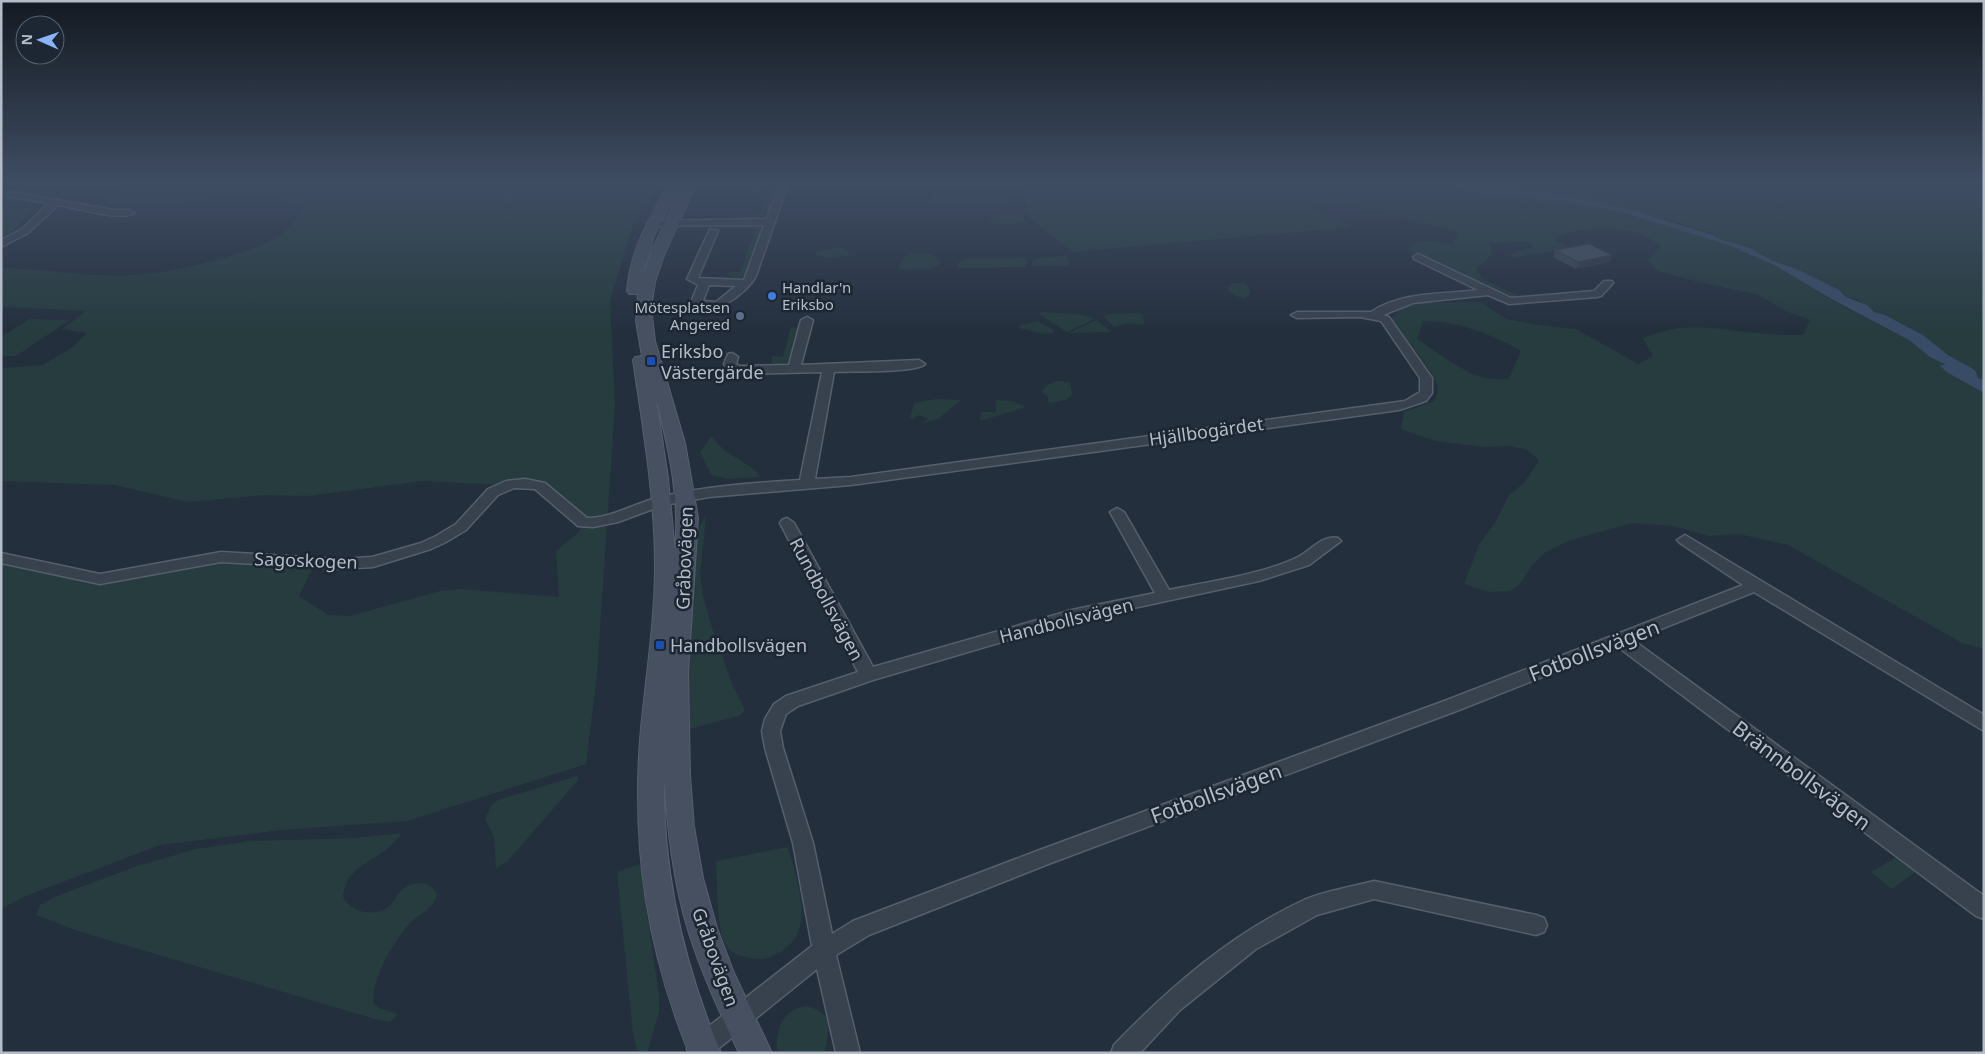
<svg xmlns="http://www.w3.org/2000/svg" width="1985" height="1054" font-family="'Noto Sans',sans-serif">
  <rect width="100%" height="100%" fill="#242f3e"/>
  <!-- green -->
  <g fill="#263c3f" fill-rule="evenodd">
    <path d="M 142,184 L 661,184 L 633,224 L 610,301 L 615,405 L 597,674 L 586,764 L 407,821 L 282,830 L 160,845 L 23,897 L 1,909 L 1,563 L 91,583 L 111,583 L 214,560 L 313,567 L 299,596 L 328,615 L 350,616 L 440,591 L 460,589 L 559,597 L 556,551 L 579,532 L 584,515 L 528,486 L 423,481 L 307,496 L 265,495 L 188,502 L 114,485 L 1,481 L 1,368 L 43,365 L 73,347 L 87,333 L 62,329 L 86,311 L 1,307 L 1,268 C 45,269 91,278 135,275 C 170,273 239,257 271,241 C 285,234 295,222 303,209 C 241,173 169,223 104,201 Z"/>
    <path d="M 771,184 L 778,184 C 771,205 772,219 747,219 L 749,215 L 760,214 Z"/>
    <path d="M 1024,184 L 1443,184 L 1504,198 L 1529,198 L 1551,202 L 1560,201 L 1621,212 L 1731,246 L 1774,265 L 1833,301 L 1909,340 L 1930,357 L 1947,365 L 1948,373 L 1984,393 L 1984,649 L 1962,643 L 1788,545 L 1739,534 L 1709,536 L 1673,526 L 1632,523 L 1571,540 L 1546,552 L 1533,564 L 1519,585 L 1510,591 L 1489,592 L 1464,584 L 1479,545 L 1496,521 L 1509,495 L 1525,482 L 1539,460 L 1527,450 L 1510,446 L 1484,447 L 1435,441 L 1401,429 L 1404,412 L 1434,401 C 1435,398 1438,393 1438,390 C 1438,374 1401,335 1390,320 L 1402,308 L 1420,303 L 1481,302 L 1506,319 L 1538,325 L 1576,329 L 1638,364 L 1653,356 L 1643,338 C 1688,320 1712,329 1757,333 C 1772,335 1788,335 1803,335 L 1810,320 L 1788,312 L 1756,294 L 1698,282 L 1658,271 L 1648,260 L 1661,246 C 1655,243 1648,237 1641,234 C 1619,226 1572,226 1554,240 L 1570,248 L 1513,258 L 1510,254 L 1531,248 L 1533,245 L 1525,242 L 1490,243 L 1492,254 L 1476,269 L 1483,279 L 1521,297 L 1511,299 L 1407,249 C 1420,237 1436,242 1452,245 L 1458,235 L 1454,230 L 1350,206 L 1310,205 L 1353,227 L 1072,252 L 1027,216 ZM 1423,321 C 1459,321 1490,334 1521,351 L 1509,378 C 1476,386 1444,356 1417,339 Z"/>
    <polygon points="1463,184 1958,184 1984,188 1984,380 1978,378 1975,370 1948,355 1923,335 1885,315 1874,312 1857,299 1846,297 1839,290 1799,270 1771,260 1750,248 1718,239 1713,234 1665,218 1650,217 1644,213 1574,197"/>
    <polygon points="1007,192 1009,204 929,205 931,193"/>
    <polygon points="35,207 14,230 1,238 1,217 12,209"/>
    <polygon points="998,215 1019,215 1028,223 994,223 988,221 990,217"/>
    <polygon points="716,226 755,226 762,229 746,276 736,279 728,275 729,272 740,272 756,229 714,229"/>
    <polygon points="838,247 847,250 849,256 828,258 816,255 816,252"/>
    <polygon points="914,253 931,254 942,263 931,269 898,270 902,258"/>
    <polygon points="1066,256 1070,264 1066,266 1033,266 1032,261 1038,258"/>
    <polygon points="1023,258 1027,259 1026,267 957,268 958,263 966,259"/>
    <polygon points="1233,283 1244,283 1249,288 1250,293 1245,299 1236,296 1228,290 1228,287"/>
    <polygon points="1042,312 1084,315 1095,319 1067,332 1039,314"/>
    <polygon points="1139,313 1143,315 1144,325 1126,323 1114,327 1103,316 1110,314"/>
    <polygon points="29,319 70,320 16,356 1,356 1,337"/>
    <polygon points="1097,320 1111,332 1068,333"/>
    <polygon points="1038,321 1054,330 1053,333 1044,334 1019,328 1020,325"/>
    <polygon points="791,327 798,328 792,360 787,365 772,363 772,356 783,357"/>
    <polygon points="1056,381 1070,382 1072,395 1066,400 1051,403 1048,401 1048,396 1041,392 1047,385"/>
    <polygon points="936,399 961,400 938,419 922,423 928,419 919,415 912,419 910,417 914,403"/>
    <polygon points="996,400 1012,401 1026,407 980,421 981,412 996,412"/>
    <path d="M 712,436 C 725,458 754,463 760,477 L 728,479 L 711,475 L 700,452 Z"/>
    <polygon points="706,515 700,574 704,600 711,625 733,686 745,710 739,716 689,729 689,632 694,530 698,529"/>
    <polygon points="577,776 579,779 507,862 496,868 494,837 485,819 491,806 498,800"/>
    <path d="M 401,833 C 385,862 346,860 343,897 C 351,912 372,917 387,908 C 393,905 396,895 401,891 C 413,880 429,880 437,894 C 433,910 420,913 409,924 C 394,941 370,981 374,1004 L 379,1008 L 398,1014 L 390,1022 L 375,1019 L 78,931 L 36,915 L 40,905 L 54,897 L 137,866 L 196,849 L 250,841 L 354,838 Z"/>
    <path d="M 788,847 C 796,878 818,931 780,952 C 773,955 766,960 759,959 C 749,958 733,956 727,947 C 715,928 718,884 716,861 Z"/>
    <polygon points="1898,856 1918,870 1892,889 1871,872"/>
    <polygon points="640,864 659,996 659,1012 647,1053 637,1051 633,1034 617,872"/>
    <path d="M 806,1006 C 837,1014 828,1028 825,1053 L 777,1053 C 775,1031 781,1010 806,1006 Z"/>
  </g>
  <!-- water -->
  <polygon fill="#394c67" points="1443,184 1463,184 1574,197 1645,213 1644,214 1713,235 1718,239 1750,248 1771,260 1799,270 1839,290 1846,297 1867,305 1874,312 1885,315 1923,335 1948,355 1975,370 1978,378 1984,380 1984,393 1948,373 1939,365 1946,365 1930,357 1909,340 1833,300 1774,265 1731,246 1621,212 1560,201 1551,202 1529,198 1504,198"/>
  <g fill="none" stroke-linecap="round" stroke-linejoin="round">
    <!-- street casing -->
    <g stroke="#565f6c" stroke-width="3">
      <g id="street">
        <polygon points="755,184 764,184 758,190 753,187"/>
        <path d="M 779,184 L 788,184 L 756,276 C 747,293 709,323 691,302 L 698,285 L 687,279 L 710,229 L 718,231 L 698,278 L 744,280 L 764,225 L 654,226 L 649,223 L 651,221 L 767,219 ZM 709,285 L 736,286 L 716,302 L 703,301 Z"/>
        <path d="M 11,192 L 114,210 L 129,210 L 134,213 C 122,222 74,207 58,205 L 28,233 L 1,247 L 1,240 L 22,229 L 49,203 L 8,197 L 8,193 Z"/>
        <path d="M 1418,254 L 1511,298 L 1594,291 L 1604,281 L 1612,281 L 1613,283 L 1601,296 L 1597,297 L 1509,304 L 1488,295 L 1413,303 L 1383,315 L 1389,317 L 1432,378 L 1432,393 L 1426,401 L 1399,410 L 851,485 L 709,497 L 664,505 L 618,522 L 593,527 L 578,526 L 535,489 L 514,488 L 498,495 L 466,530 L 446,542 L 431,549 L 373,567 L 341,569 L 221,562 L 100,584 L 1,563 L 1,553 L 100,574 L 221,552 L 341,559 L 372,557 L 421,543 L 436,536 L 456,524 L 488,489 L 506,481 L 525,479 L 545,483 L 587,518 C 612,518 635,503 660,497 C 706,486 753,483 800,480 L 822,372 L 740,374 L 728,371 L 724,364 L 728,354 L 732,353 L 738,357 L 736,364 L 740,366 L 789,365 L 801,320 L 807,317 L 813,320 L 801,365 L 919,360 L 925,364 C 917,373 850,371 834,372 L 815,479 L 851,477 L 1405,401 L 1420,392 L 1420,378 L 1381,321 L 1360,317 L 1297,318 L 1291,315 L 1297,312 L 1371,312 C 1403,291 1442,295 1478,290 L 1414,259 L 1413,257 Z"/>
        <path d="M 1117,508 L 1124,512 L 1169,590 C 1207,582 1264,574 1298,557 C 1310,551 1323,534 1338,538 L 1341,541 L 1309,565 L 1259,581 L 1073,621 L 873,680 L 798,706 L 786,714 L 780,731 L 783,748 L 813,843 L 832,934 L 853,921 L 1037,851 L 1447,700 L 1743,585 L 1680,543 L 1677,540 L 1685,535 L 1984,715 L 1984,731 L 1754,592 L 1633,640 L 1984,896 L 1984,919 L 1976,916 L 1618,647 L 1459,710 L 1051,863 L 869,935 L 836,955 L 860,1053 L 836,1053 L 817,969 L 713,1053 L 689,1053 L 687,1049 L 690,1041 L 812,946 L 793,843 L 765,748 L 762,731 L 765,719 L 774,704 L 786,696 L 858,672 L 780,523 L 782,520 L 787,518 L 794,523 L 873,667 L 1072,610 L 1155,593 L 1110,512 Z"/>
        <path d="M 1374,881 L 1536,915 L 1544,918 L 1547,925 L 1544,932 L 1536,935 L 1374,899 L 1317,915 L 1256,949 L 1180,1010 L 1140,1053 L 1111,1053 L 1114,1045 C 1170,987 1231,934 1304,900 C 1326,891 1351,887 1374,881 Z"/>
      </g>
    </g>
    <!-- secondary casing -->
    <g stroke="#565f6c" stroke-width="2">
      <path id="secondary" d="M 669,184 L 681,184 L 654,236 L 642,278 L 654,246 L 681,189 L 684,184 L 696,184 L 663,258 L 655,282 L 651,308 L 655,341 L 685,443 L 698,518 L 688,672 L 690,776 L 694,827 L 703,878 L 717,928 L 734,973 L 772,1053 L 739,1053 C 720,1013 701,972 688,930 C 673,881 668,831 664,780 C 663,876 684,965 721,1053 L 689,1053 C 647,949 632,851 640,739 C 645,682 655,624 655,566 C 655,497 643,428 633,360 L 635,357 L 642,356 L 636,321 L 638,294 L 629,294 L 627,291 C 630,251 649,218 669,184 ZM 656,398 C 669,451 680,496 675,551 L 668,478 Z"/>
    </g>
    <!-- street -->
    <use href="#street" fill="#38414e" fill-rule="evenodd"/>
    <!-- secondary -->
    <use href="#secondary" fill="#465061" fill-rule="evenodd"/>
  </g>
  <!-- wall -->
  <polygon fill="#3b4654" points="1555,250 1612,255 1610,262 1576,269 1553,257"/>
  <!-- shaded-wall -->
  <polygon fill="#303945" points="1612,255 1610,262 1576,269 1578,262"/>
  <!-- building -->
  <polygon fill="#455162" stroke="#303945" points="1589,244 1612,255 1578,262 1555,250"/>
  <!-- sky -->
  <linearGradient id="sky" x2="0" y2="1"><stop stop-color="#141a22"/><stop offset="0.55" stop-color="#3f4d63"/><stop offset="1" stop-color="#3f4d63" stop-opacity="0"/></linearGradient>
  <rect width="1985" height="332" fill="url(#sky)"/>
  <!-- markers -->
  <circle fill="#3f7fe0" stroke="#1d2633" stroke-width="2" cx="772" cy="296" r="5"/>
  <circle fill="#5c6f8a" stroke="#1d2633" stroke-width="2" cx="740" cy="316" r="5"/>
  <g fill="#1a4fb4" stroke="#1d2633" stroke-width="2">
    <rect x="646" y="356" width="10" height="10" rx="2.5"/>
    <rect x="655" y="640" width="10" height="10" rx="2.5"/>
  </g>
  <g text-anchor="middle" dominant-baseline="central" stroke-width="5" stroke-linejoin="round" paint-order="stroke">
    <!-- far-poi labels -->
    <g font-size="15" fill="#b4bcc9" stroke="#1d2633" text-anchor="start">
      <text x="782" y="287">Handlar'n<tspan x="782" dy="17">Eriksbo</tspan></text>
      <text x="730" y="307" text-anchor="end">Mötesplatsen<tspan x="730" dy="17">Angered</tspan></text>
    </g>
    <!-- poi labels -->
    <g font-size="18" fill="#b4bcc9" stroke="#1d2633" text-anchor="start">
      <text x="661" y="351">Eriksbo<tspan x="661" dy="21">Västergärde</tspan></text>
      <text x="670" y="645">Handbollsvägen</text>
    </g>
    <!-- street labels -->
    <g font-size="18" fill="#b4bcc9" stroke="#1d2633">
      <text transform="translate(1206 431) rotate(-8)">Hjällbogärdet</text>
      <text transform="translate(684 558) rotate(-88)">Gråbovägen</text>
      <text transform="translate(306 560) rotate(2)">Sagoskogen</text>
      <text transform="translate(827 599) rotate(62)">Rundbollsvägen</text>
      <text transform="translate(1066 620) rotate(-14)">Handbollsvägen</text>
      <text transform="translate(716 957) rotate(70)">Gråbovägen</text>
    </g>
    <!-- near-street labels -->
    <g font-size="21" fill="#b4bcc9" stroke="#1d2633">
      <text transform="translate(1594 650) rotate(-21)">Fotbollsvägen</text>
      <text transform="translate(1802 775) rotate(37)">Brännbollsvägen</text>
      <text transform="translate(1216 793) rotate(-20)">Fotbollsvägen</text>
    </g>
  </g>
  <!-- border -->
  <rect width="1985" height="1054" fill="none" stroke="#b4bcc9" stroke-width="5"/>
  <!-- north arrow -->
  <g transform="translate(40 40) rotate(272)"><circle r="24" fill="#1d2633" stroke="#59626f"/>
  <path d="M0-4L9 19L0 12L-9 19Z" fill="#8ab4f8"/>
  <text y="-8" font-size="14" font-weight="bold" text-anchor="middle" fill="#b4bcc9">N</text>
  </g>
</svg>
